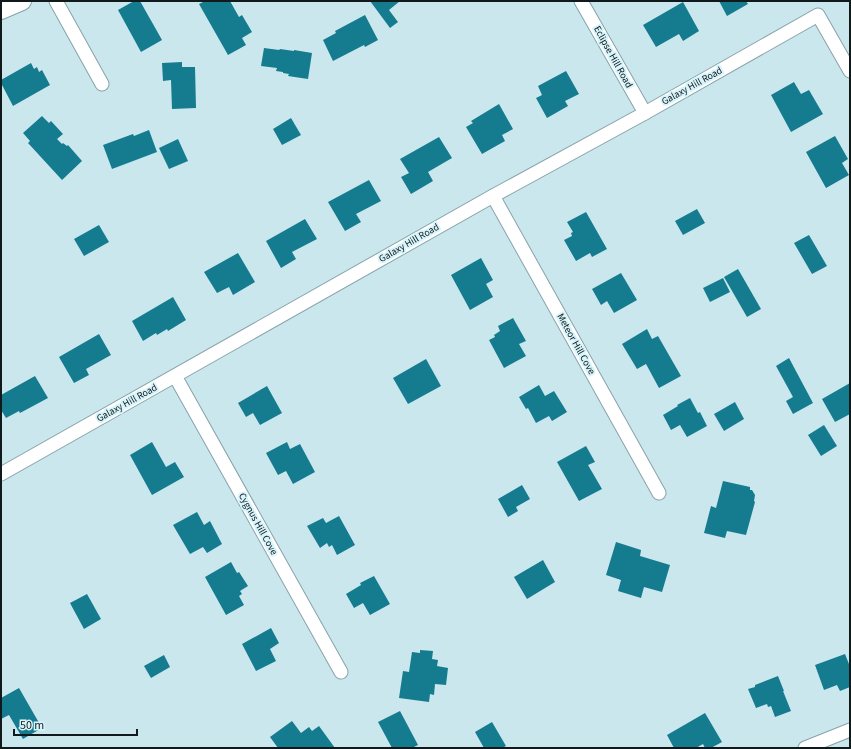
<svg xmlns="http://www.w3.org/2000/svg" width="851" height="749" font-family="'Source Sans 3',sans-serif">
  <rect width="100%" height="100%" fill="#cbe7ee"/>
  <!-- building -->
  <g fill="#157b8f">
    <polygon points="134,1 140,1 162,40 141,52 118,10"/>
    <polygon points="205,1 230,1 239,17 242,15 252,32 242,38 246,45 228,55 199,4"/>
    <polygon points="370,1 400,1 389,10 398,22 390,28"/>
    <polygon points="719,1 746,1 748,4 727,16"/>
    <polygon points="683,2 699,31 683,41 679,34 656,47 643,25"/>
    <polygon points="365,15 378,40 365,47 364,45 333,61 323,40 336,33 335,31"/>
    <polygon points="264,48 279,50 280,49 294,51 294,50 312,53 308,79 288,76 289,74 283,73 283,72 276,71 277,68 261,66"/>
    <polygon points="182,62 182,67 195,67 196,108 172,109 171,80 163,81 162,63"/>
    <polygon points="31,63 34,69 37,67 39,72 42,70 50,85 13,106 1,83 1,80"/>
    <polygon points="566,71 579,94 565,101 568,106 547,118 536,98 542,95 538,86"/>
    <polygon points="794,82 801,94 809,90 823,114 791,132 771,95"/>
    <polygon points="499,104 513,129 502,135 505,141 482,154 466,127 473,123 471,121"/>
    <polygon points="42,116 49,123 51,121 63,134 57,139 62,144 63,143 67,146 68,145 82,161 62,180 28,143 30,141 23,133"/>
    <polygon points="291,118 301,135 282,145 273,129"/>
    <polygon points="149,130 157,152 112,169 103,145 133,134 134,136"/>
    <polygon points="835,136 848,159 842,163 849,175 826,188 806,152"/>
    <polygon points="439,137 452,158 428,172 433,181 411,194 401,177 409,173 400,159"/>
    <polygon points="178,139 188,161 169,169 159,148"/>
    <polygon points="369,180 381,201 356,214 361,222 345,231 328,202"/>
    <polygon points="697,209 705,223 683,235 675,221"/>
    <polygon points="586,212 607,249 592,257 590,253 576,261 564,240 572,236 571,233 573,232 567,222"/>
    <polygon points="305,219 317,239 292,252 296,259 281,268 266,241"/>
    <polygon points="99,225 109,242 84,256 74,239"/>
    <polygon points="809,235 827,266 812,274 794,243"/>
    <polygon points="238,253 255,282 233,295 229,287 217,293 204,272"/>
    <polygon points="481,258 493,280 486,284 493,297 470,310 451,275"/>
    <polygon points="738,269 761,309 747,317 724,277"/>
    <polygon points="621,273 637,300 614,313 607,301 601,305 592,289"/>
    <polygon points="723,278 730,292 710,302 703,288"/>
    <polygon points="173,297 186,320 168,331 167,329 157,335 156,333 143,341 132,321"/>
    <polygon points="513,318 526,341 519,344 526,356 504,368 489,340 495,337 494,335 500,331 498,326"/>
    <polygon points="647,329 652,339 658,336 681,376 659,388 646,364 637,369 622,344"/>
    <polygon points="99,334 111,355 86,369 89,375 74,383 59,357"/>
    <polygon points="789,358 813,403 793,414 786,401 793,397 776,366"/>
    <polygon points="426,359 441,386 408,404 393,378"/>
    <polygon points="35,376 48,398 20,413 19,411 6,418 1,410 1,395"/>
    <polygon points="850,383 850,414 835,422 822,399"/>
    <polygon points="539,385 545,396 554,391 567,412 552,421 549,416 536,423 528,408 526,409 519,397"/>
    <polygon points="267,386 282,413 260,425 253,413 246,417 238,403"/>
    <polygon points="690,398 698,413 700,412 707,426 687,437 680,425 671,430 663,415 678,406 677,405"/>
    <polygon points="735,402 744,419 724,431 714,414"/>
    <polygon points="824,425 837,446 821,456 808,435"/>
    <polygon points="152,442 166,467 175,462 184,477 152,495 130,455"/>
    <polygon points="287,442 290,449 300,444 315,472 293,484 286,471 278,475 266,453"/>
    <polygon points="586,446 595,462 588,465 602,489 579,501 557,462"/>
    <polygon points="723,481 750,487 750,490 752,490 755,495 754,501 755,502 746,535 727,531 725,538 704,533 711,506 716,508"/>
    <polygon points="522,485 530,499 516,507 518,511 508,517 498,499"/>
    <polygon points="197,512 204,525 210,521 222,544 207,553 203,547 190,554 173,525"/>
    <polygon points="339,516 355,545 337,555 332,545 329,547 327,543 320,548 307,526 323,518 326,523"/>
    <polygon points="616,542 641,550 640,556 670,565 662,592 644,587 641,598 618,591 621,580 606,575"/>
    <polygon points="543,560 555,582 527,599 514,577"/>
    <polygon points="231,562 237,573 239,572 248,586 240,591 242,594 239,596 244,605 226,615 205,577"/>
    <polygon points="374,576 390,604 370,615 363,603 354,608 346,594 361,585 360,583"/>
    <polygon points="87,594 101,619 84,629 70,603"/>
    <polygon points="271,628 279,643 270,649 276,661 256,671 242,644"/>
    <polygon points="420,650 433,651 432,659 438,660 437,666 448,668 446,685 435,684 434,695 430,694 429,702 399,698 403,671 409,672 412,652 420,653"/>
    <polygon points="845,654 849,664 850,663 850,687 840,691 837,685 824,690 815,665"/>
    <polygon points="164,655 170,667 151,678 144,666"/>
    <polygon points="778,676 784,691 783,691 791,711 775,717 771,706 768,707 767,704 756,708 748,689 755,687 755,685"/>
    <polygon points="19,688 42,728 23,739 9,715 1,719 1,698"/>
    <polygon points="400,711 418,745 412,748 392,748 378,722"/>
    <polygon points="705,713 722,742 711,748 705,748 703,744 696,748 674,748 667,735"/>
    <polygon points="292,721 301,733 309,727 312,731 319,726 335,748 278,748 270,737"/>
    <polygon points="492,722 506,746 502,748 484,748 475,732"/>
  </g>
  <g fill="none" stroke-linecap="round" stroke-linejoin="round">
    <!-- street casing -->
    <g stroke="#88a2a9" stroke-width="15">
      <g id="street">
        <polyline points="56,1 102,84"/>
        <polyline points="581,1 645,113"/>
        <polyline points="493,196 659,493"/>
        <polyline points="175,376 341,672"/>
        <polyline points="1,474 493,196 645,113 818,15 850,71"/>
        <polyline points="805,748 850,730"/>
      </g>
    </g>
    <!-- secondary casing -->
    <g stroke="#88a2a9" stroke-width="20">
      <polyline id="secondary" points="1,10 22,1"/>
    </g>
    <!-- street -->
    <use href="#street" stroke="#fff" stroke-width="13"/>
    <!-- secondary -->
    <use href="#secondary" stroke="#fff" stroke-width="18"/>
  </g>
  <g text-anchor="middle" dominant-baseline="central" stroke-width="4" stroke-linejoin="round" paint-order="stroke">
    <!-- street labels -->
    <g font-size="10" fill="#101a1d" stroke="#d8f4fb">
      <text transform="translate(613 57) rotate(61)">Eclipse Hill Road</text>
      <text transform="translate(692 86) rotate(-29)">Galaxy Hill Road</text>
      <text transform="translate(409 243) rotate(-30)">Galaxy Hill Road</text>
      <text transform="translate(576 344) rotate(61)">Meteor Hill Cove</text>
      <text transform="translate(127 403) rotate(-29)">Galaxy Hill Road</text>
      <text transform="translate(258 524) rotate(61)">Cygnus Hill Cove</text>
    </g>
  </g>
  <!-- border -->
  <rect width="851" height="749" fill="none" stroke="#101a1d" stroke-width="4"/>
  <!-- scale -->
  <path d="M14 729v6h123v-6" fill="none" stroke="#101a1d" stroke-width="2"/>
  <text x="20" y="729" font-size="12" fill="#101a1d" stroke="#d8f4fb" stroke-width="3" paint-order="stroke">50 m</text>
</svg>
